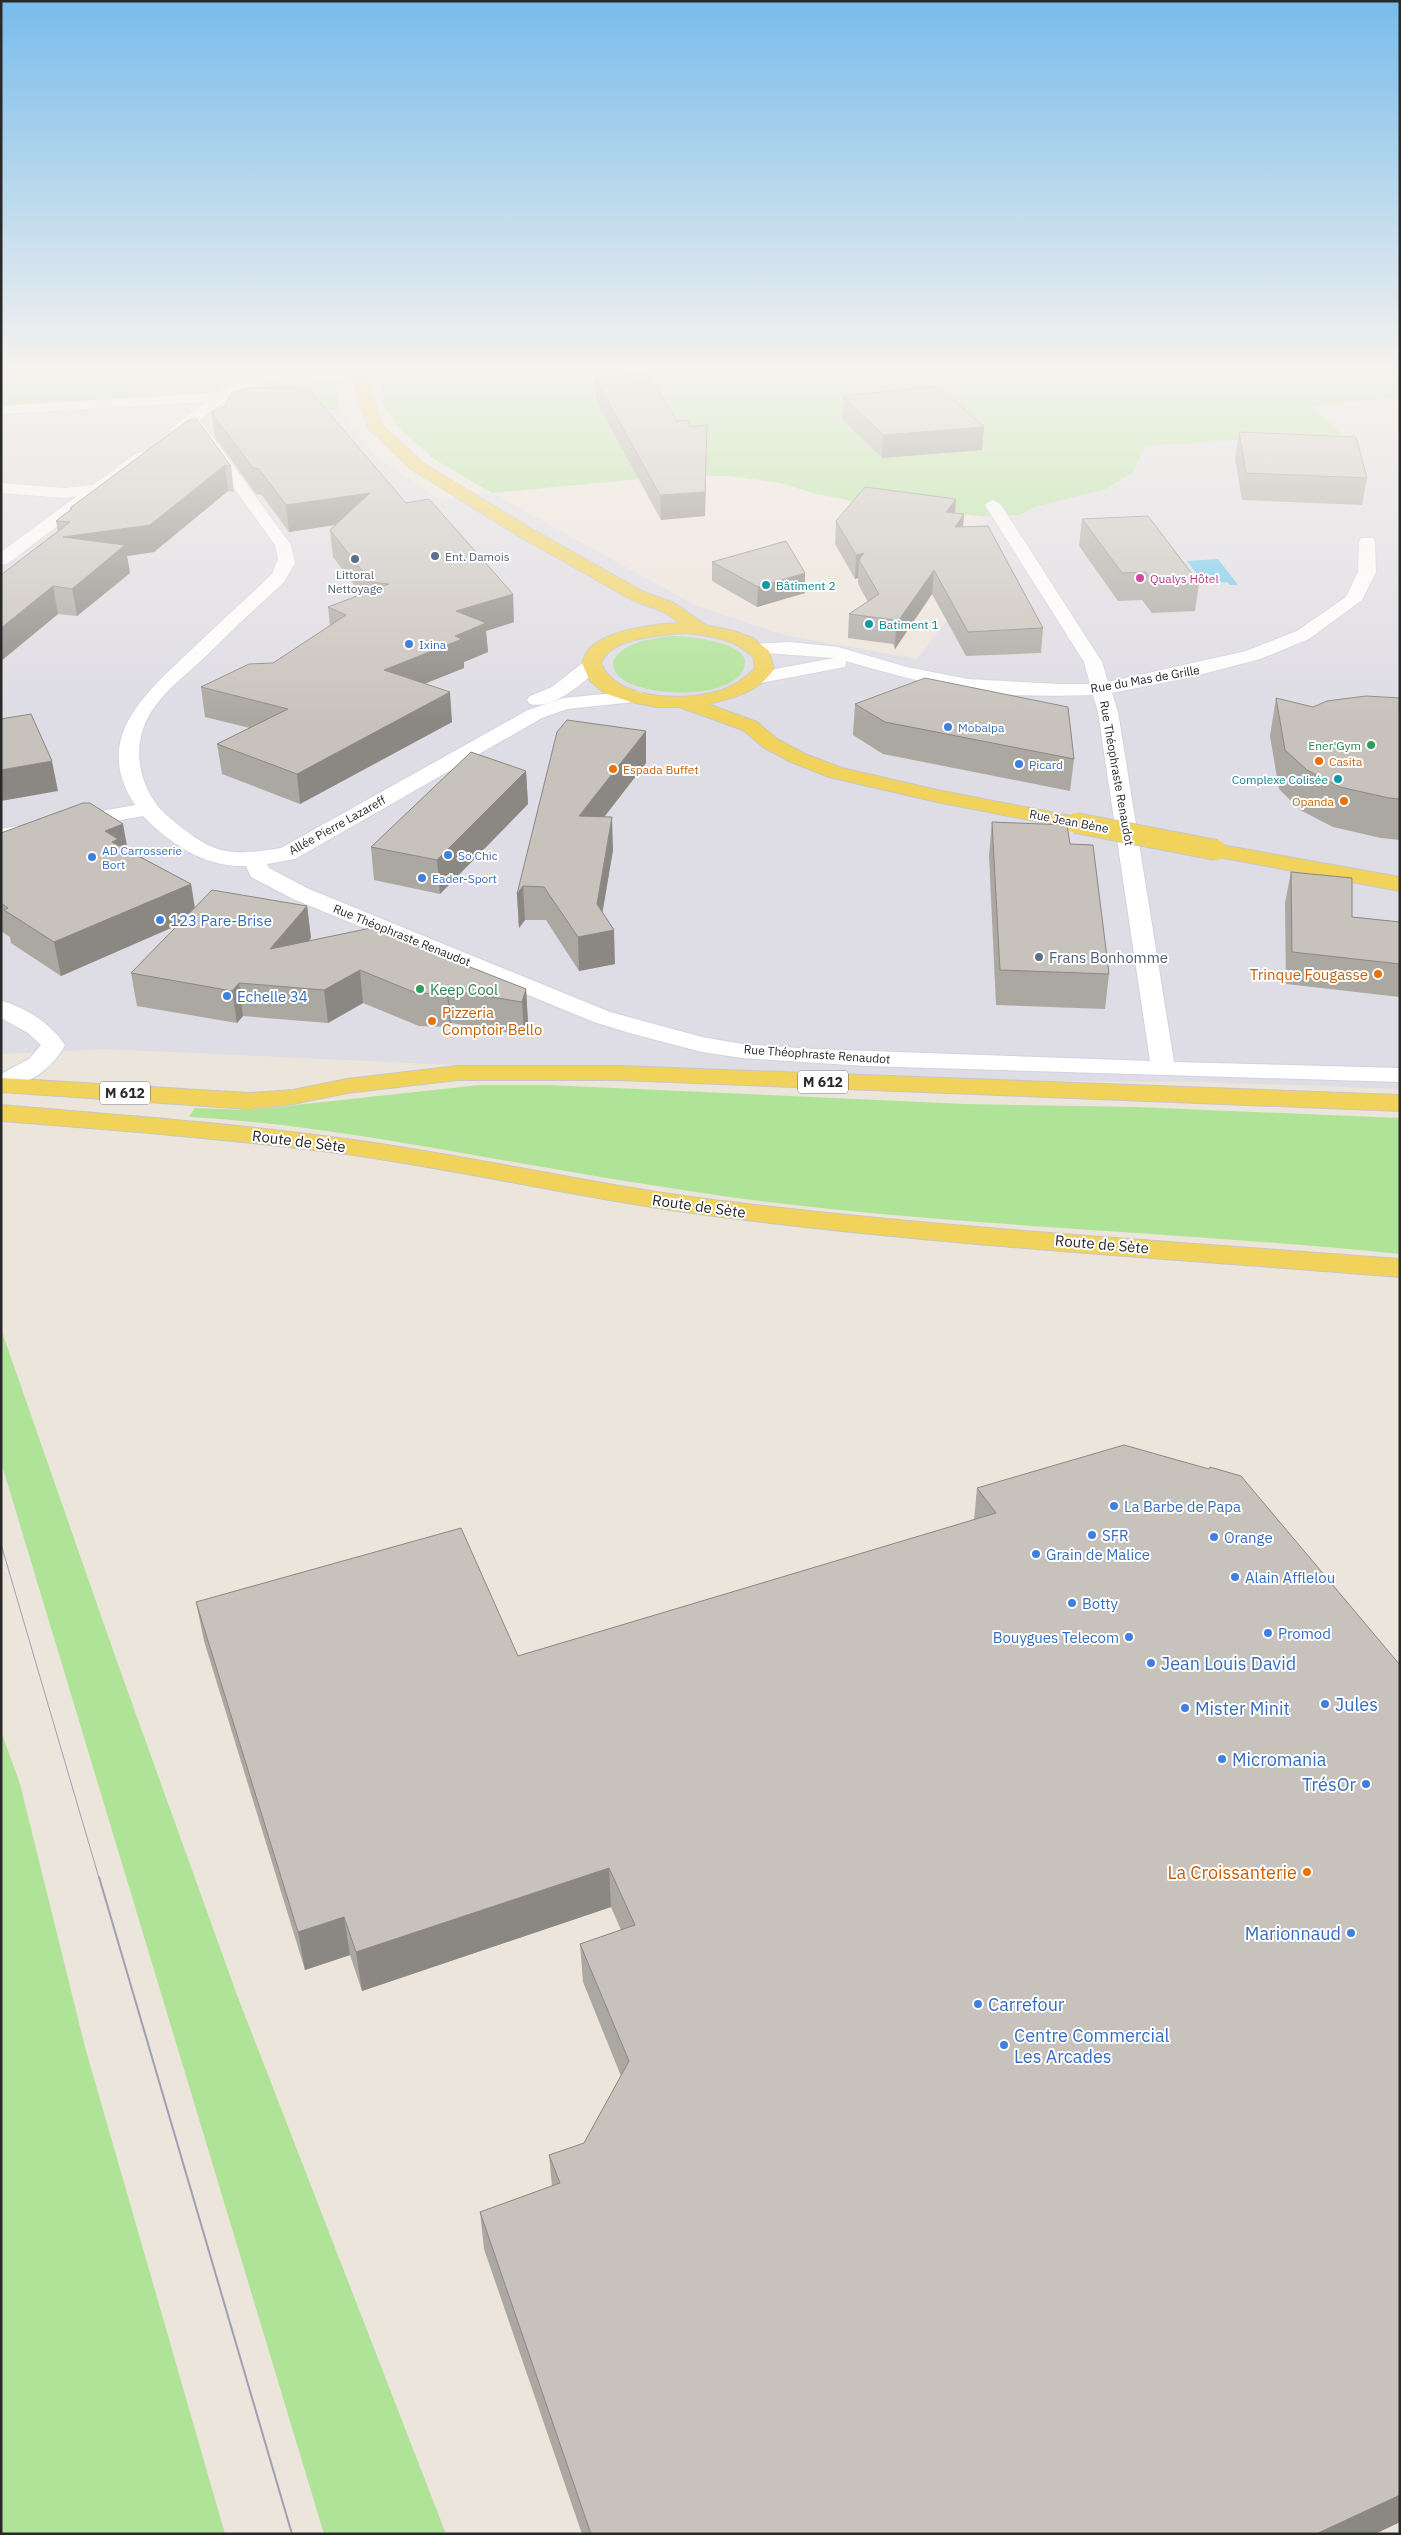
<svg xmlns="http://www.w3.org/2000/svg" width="1401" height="2535" font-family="'IBM Plex Sans',sans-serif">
  <rect width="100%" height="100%" fill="#ece5db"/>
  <!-- industrial -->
  <polygon fill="#dedce4" points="1400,368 1400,1089 1204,1082 766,1079 105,1049 1,1054 1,413 198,400 339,410 375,456 440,500 492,493 695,605 784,635 917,659 975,584 1019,585 981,516 1020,515 1031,508 1106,489 1133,472 1145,446 1341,434 1309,406"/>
  <!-- green -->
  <g fill="#afe397">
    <polygon points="1,368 252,368 209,395 1,407"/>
    <polygon points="379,368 1400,368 1400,397 1310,406 1342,434 1145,446 1133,472 1106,489 1031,508 1020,515 981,516 883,507 817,494 780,483 729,476 672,476 492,493 434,459 396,425 384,404"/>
    <polygon points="286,377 335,380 339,410 228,404 261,385"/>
    <path d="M 671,636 C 686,636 762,642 742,672 C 725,698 662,695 637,686 C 625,682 612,675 613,661 C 625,641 651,639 671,636 Z"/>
    <path d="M 480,1085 L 548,1085 L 965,1104 L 1137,1107 L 1400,1118 L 1400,1254 C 1184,1232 967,1227 752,1200 C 655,1187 559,1170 462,1153 C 370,1137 282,1122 189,1117 L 195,1108 L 249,1110 Z"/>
    <polygon points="1,1329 115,1656 237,1995 446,2534 324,2534 1,1462"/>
    <polygon points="1,1731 20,1784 85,2047 225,2534 1,2534"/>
  </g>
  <!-- water -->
  <polygon fill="#6dc9ef" points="1218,559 1238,585 1230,585 1227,582 1204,583 1187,561"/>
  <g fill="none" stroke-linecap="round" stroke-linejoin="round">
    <!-- minor casing -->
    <g stroke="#d0d3e2" stroke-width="2">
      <g id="minor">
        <path d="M 274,368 C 290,368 357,367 366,379 L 359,383 C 329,378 300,373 270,378 C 248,382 218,406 200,420 L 291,545 L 295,563 L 284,582 C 258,606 232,630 207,655 C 188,673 165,690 151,712 C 129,747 139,793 170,818 C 213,854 226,857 281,848 L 528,710 L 564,698 L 636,691 L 643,693 L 646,697 L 643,701 L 567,709 L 542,718 L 295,859 L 267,864 L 269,868 L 309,889 L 610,1012 L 702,1037 L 742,1044 L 814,1049 L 1150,1061 L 1098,712 L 1093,695 C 1054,696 1005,697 966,690 C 925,683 886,673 846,661 L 845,667 L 761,683 L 754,681 L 752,677 L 754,673 L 834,658 L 750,652 L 747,648 L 750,644 L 790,642 L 838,647 L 907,667 L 968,679 L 1059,684 L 1090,684 L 1084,662 L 985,505 L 993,500 L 1001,505 L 1102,662 L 1108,682 L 1246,651 L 1297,631 L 1346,597 L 1358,572 L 1359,542 L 1361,538 L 1373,538 L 1375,542 L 1376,572 L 1362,600 L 1309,639 L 1260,659 L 1191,677 L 1112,693 L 1118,712 L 1174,1062 L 1400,1068 L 1400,1082 L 865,1066 L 742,1058 L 702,1052 L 633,1034 L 594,1022 L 293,899 L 251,877 L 246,866 C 206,868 170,844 143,816 L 1,841 L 1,829 L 135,805 C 91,738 145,694 191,650 C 217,625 245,600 272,574 L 278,559 L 275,545 L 190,427 L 177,435 L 169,430 L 205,402 L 1,414 L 1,406 L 219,393 L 253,374 Z"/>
        <polygon points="140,452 145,454 148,457 145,460 7,564 1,565 1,552 77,496 65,498 1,493 1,483 65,488 93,485 135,454"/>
        <path d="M 592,659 L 599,661 L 601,665 L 599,669 C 581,683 555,710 530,704 L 527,700 L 530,696 L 552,687 L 585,661 Z"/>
        <path d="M 1,1001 C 26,1007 51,1024 65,1045 C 51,1071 29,1083 1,1090 L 1,1074 L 29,1059 L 41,1045 L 28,1033 L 1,1018 Z"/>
      </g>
    </g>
    <!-- major casing -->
    <g stroke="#c7c7c7" stroke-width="2">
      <g id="major">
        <path d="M 354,368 L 368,368 L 366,379 L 383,426 L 423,463 L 532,529 L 644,592 L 674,603 L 706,625 L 734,631 L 753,638 L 769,651 L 774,669 C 759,692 734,698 708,704 L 757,722 L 777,739 L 805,754 L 842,768 L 937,790 L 1076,817 L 1083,819 L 1086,823 L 1083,827 L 1076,829 L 937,802 L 829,777 L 791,762 L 763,747 L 743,730 L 679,707 L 656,707 L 631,702 L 604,693 L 590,681 L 582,663 C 584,659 585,653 589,649 C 607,630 654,624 680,623 L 662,611 L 632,600 L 520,537 L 411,469 L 368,428 L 352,379 ZM 687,633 C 712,636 735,639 753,657 L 755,668 C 747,677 738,683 727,688 C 693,702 617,703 601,663 C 611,637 662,635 687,633 Z"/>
        <polygon points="1216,844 1400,877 1400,891 1208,855 1205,850 1208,845"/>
        <polygon points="457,1066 619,1066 1400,1095 1400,1111 619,1080 457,1080 347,1093 293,1104 249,1109 1,1092 1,1078 249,1093 293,1090 347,1079"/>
        <path d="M 1,1105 C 116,1115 232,1123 346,1139 C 475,1156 601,1187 730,1202 C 952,1229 1177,1242 1400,1259 L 1400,1277 C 1177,1259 952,1246 730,1218 C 601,1203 475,1172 346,1154 C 232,1139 116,1130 1,1121 Z"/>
      </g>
    </g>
    <!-- minor -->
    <use href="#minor" fill="#fff" fill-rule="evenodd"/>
    <!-- major -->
    <use href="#major" fill="#f1d25b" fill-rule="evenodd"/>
    <!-- tram-far1 -->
    <polyline stroke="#9ea0b4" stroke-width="1" points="1,1544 99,1878"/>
    <!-- tram -->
    <polyline stroke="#9ea0b4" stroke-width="2" points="99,1877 292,2534"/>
    <!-- major-bridge casing -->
    <g stroke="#c7c7c7" stroke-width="22" stroke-linecap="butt">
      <polyline id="major-bridge" points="1076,823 1216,850"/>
    </g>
    <!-- major-bridge -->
    <use href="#major-bridge" stroke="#f1d25b" stroke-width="20"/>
  </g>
  <!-- wall -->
  <g fill="#aba7a1">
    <polygon points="595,378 677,421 691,427 707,425 705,516 661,520 596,401"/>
    <polygon points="843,396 984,427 982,450 882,458 842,419"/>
    <polygon points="211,412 406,503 514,622 486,631 488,652 464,662 464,668 424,684 452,722 300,804 222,774 217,744 250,728 205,717 201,687 273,663 330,626 328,607 362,595 333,557 330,530 336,525 289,532 262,495 256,494 215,437"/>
    <polygon points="187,421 231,466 234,492 228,491 154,552 127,556 130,573 77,616 58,614 1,661 58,532 56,521 70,510 70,508"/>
    <polygon points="1239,432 1367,478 1362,505 1242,500 1235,459"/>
    <polygon points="956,499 955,513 964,514 963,527 1043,628 1041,653 966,656 932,594 895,649 893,644 848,638 849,614 868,602 858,584 858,578 855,579 835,544 836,521"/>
    <polygon points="1082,519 1199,583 1195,611 1152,613 1142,600 1118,601 1079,546"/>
    <polygon points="712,562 805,593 757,607 712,581"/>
    <polygon points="1276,698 1313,707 1400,698 1400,840 1381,838 1333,827 1300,810 1279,789 1270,736"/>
    <polygon points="855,704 1074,759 1070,791 883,754 853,735"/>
    <polygon points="646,731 646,763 604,817 613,850 602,913 615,964 579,971 546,920 525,920 519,928 517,894"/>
    <polygon points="526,771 528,804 440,894 374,880 371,847"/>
    <polygon points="992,822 1070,844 1109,974 1105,1009 996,1005 989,855"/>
    <polygon points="1,833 128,850 191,884 195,908 307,906 311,938 308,941 526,989 528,1022 524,1035 451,1023 450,1027 419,1026 363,1003 328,1023 243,1016 237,1023 137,1006 131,973 178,925 61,976 11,943 10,937 1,931"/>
    <polygon points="1291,872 1352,917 1400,922 1400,997 1286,984 1285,903"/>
    <polygon points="977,1488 1400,1665 1400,2522 1375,2534 582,2534 484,2249 480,2212 552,2186 549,2155 584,2143 621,2076 583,1982 580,1944 621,1930 611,1907 362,1991 350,1955 305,1970 204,1641 196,1602 518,1656 974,1520"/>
  </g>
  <!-- shaded-wall -->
  <g fill="#8b8883">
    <polygon points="707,425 705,516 661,520 660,495"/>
    <polygon points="984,427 982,450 882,458 883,435"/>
    <polygon points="225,465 228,491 154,552 127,556 130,573 77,616 63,537"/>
    <polygon points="370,493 373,519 289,532 286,505"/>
    <polygon points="956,499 954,521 946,512"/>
    <polygon points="964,514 962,537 955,527"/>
    <polygon points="864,553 859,560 858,578 855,579 856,555"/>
    <polygon points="934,570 932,594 895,649 896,624"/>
    <polygon points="805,573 805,593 757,607 758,587"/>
    <polygon points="53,586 58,614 1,661 1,628"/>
    <polygon points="513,594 514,622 486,631 488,652 464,662 464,668 386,699 384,670 455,636 456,611"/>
    <polygon points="450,692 452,722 300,804 297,774"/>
    <polygon points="646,731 646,763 580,848 579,816"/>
    <polygon points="52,761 58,791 1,801 1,770"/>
    <polygon points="526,771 528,804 440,894 437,860"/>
    <polygon points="612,817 613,850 599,933 614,930 615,964 579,971 578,937 597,904"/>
    <polygon points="123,824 129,857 122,860 105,831"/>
    <polygon points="191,884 196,917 61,976 54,942"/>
    <polygon points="523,886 525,920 519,928 517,894"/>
    <polygon points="307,906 311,938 274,981 270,949"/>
    <polygon points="360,970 363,1003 328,1023 324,990"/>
    <polygon points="239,983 243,1016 237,1023 232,991"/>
    <polygon points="526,989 528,1022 524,1035 522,1002"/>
    <polygon points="448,990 451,1023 450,1027 447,994"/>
    <polygon points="609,1868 611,1907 362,1991 356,1952"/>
    <polygon points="344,1917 350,1955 305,1970 298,1932"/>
    <polygon points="1400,2495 1400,2522 1375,2534 1316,2534"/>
  </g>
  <!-- building -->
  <g fill="#c7c2bb" stroke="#8b8883">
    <polygon points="648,374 677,421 687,420 691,427 707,425 705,492 660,495 595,378"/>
    <polygon points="938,386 984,427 883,435 843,396"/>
    <polygon points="290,387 312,393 406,503 429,499 513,594 456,611 486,623 455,636 462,639 384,670 450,692 297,774 217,744 288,709 201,687 249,664 273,663 346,615 328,607 389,584 371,582 330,530 370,493 286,505 259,469 253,468 211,412 225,407 231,393 247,388"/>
    <polygon points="196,418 231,466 225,465 150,525 63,537 125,545 72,589 53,586 1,628 1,575 70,522 56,521 72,509 70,508 187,421"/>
    <polygon points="1239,432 1356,437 1367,478 1246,473"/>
    <polygon points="865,487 956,499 946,512 964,514 955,527 988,526 1043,628 968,632 934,570 896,624 894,620 849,614 879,594 859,560 864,553 856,555 836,521"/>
    <polygon points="1148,516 1199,583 1155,585 1146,572 1122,573 1082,519"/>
    <polygon points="786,541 805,573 758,587 712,562"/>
    <polygon points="925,678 1068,707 1074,759 885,722 855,704"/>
    <polygon points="1366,696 1400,698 1400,799 1389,798 1340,787 1307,770 1285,750 1276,698 1313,707 1327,701"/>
    <polygon points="31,714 52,761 1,770 1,719"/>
    <polygon points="567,720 646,731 579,816 612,817 597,904 614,930 578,937 544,887 523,886 517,894 557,732"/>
    <polygon points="471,752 526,771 437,860 371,847"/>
    <polygon points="83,803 90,803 123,824 105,831 118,839 112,842 191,884 54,942 4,910 8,908 1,903 1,833"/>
    <polygon points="992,822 1067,825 1070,844 1093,845 1109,974 1000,970"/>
    <polygon points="1291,872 1352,878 1352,917 1400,922 1400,964 1292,952"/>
    <polygon points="212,890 307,906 270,949 371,928 526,989 522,1002 448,990 447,994 416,993 360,970 324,990 239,983 232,991 131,973"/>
    <polygon points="1124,1445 1209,1469 1210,1467 1241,1476 1400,1665 1400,2495 1316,2534 591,2534 480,2212 560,2183 549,2155 584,2143 629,2061 580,1944 635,1925 609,1868 356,1952 344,1917 298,1932 196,1602 461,1528 518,1656 996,1513 977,1488"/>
  </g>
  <!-- sky -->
  <linearGradient id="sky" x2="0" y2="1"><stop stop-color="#77bceb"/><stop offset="0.51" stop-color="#f6f3ef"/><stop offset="1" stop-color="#f6f3ef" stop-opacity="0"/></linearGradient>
  <rect width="1401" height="722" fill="url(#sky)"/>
  <!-- markers -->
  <g fill="#5c6f8a" stroke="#fff" stroke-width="2">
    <circle cx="435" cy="556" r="5"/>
    <circle cx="355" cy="559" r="5"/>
    <circle cx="1039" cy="957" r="5"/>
  </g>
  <circle fill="#d1479c" stroke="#fff" stroke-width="2" cx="1140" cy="578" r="5"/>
  <g fill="#0f9aa8" stroke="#fff" stroke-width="2">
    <circle cx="766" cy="585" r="5"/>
    <circle cx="869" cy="624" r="5"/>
    <circle cx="1338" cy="779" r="5"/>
  </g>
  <g fill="#3f7fe0" stroke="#fff" stroke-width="2">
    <circle cx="409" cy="644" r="5"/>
    <circle cx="948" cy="727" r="5"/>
    <circle cx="1019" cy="764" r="5"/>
    <circle cx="448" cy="855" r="5"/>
    <circle cx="92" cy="857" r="5"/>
    <circle cx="422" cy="878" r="5"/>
    <circle cx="160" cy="920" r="5"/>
    <circle cx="227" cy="996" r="5"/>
    <circle cx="1114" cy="1506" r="5"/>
    <circle cx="1092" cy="1535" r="5"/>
    <circle cx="1214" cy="1537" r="5"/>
    <circle cx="1036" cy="1554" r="5"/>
    <circle cx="1235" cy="1577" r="5"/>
    <circle cx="1072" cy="1603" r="5"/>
    <circle cx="1268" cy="1633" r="5"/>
    <circle cx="1129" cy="1637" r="5"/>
    <circle cx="1151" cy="1663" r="5"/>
    <circle cx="1325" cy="1704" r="5"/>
    <circle cx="1185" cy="1708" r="5"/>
    <circle cx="1222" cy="1759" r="5"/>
    <circle cx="1366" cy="1784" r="5"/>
    <circle cx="1351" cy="1933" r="5"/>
    <circle cx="978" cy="2004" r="5"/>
    <circle cx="1004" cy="2045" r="5"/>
  </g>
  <g fill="#2e9e5b" stroke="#fff" stroke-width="2">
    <circle cx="1371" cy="745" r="5"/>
    <circle cx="420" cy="989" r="5"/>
  </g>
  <g fill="#e8710a" stroke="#fff" stroke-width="2">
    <circle cx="1319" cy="761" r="5"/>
    <circle cx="613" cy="769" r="5"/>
    <circle cx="1344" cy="801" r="5"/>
    <circle cx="1378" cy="974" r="5"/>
    <circle cx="432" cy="1021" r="5"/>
    <circle cx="1307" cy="1872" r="5"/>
  </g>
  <g text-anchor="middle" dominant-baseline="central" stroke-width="4" stroke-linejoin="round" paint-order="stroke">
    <!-- far-service labels -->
    <g font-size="12" fill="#4e5e75" stroke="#fff" text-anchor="start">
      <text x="445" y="556">Ent. Damois</text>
      <text x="355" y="574" text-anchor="middle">Littoral<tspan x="355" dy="14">Nettoyage</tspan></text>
    </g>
    <!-- far-hotel labels -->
    <g font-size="12" fill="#b23c85" stroke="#fff" text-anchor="start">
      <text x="1150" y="578">Qualys Hôtel</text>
    </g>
    <!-- far-culture labels -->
    <g font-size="12" fill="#0d838f" stroke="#fff" text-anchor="start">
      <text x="776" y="585">Bâtiment 2</text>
      <text x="879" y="624">Batiment 1</text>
      <text x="1328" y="779" text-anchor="end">Complexe Colisée</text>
    </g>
    <!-- far-shop labels -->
    <g font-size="12" fill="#366cbe" stroke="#fff" text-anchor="start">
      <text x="419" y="644">Ixina</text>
      <text x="958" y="727">Mobalpa</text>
      <text x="1029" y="764">Picard</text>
      <text x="102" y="850">AD Carrosserie<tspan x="102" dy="14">Bort</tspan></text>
      <text x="458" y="855">So Chic</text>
      <text x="432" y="878">Eader-Sport</text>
    </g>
    <!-- far-street labels -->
    <g font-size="12" fill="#292929" stroke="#fff">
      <text transform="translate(1145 679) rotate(-10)">Rue du Mas de Grille</text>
      <text transform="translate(1117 773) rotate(80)">Rue Théophraste Renaudot</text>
      <text transform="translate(1069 821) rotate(11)">Rue Jean Bène</text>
      <text transform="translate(337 825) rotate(-29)">Allée Pierre Lazareff</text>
      <text transform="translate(402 935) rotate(22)">Rue Théophraste Renaudot</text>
      <text transform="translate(817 1054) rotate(4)">Rue Théophraste Renaudot</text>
    </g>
    <!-- far-leisure labels -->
    <g font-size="12" fill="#27864d" stroke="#fff" text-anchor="end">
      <text x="1361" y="745">Ener'Gym</text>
    </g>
    <!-- far-food labels -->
    <g font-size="12" fill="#c56008" stroke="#fff" text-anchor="start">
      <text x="1329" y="761">Casita</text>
      <text x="623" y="769">Espada Buffet</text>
      <text x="1334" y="801" text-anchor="end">Opanda</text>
    </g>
    <!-- shield labels -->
    <g fill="#fff" stroke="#696969" stroke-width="1">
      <rect x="798" y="1070.5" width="50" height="23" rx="4"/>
      <rect x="100" y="1081.5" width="50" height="23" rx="4"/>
    </g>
    <g font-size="14" font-weight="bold" fill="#292929">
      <text x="823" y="1082">M 612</text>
      <text x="125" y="1093">M 612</text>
    </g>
    <!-- shop labels -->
    <g font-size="15" fill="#366cbe" stroke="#fff" text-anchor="start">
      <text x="170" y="920">123 Pare-Brise</text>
      <text x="237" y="996">Echelle 34</text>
      <text x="1124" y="1506">La Barbe de Papa</text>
      <text x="1102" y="1535">SFR</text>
      <text x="1224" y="1537">Orange</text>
      <text x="1046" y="1554">Grain de Malice</text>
      <text x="1245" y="1577">Alain Afflelou</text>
      <text x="1082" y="1603">Botty</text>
      <text x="1278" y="1633">Promod</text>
      <text x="1119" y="1637" text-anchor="end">Bouygues Telecom</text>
    </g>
    <!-- service labels -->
    <g font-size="15" fill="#4e5e75" stroke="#fff" text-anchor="start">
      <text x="1049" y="957">Frans Bonhomme</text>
    </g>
    <!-- food labels -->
    <g font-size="15" fill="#c56008" stroke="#fff" text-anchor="end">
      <text x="1368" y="974">Trinque Fougasse</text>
      <text x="442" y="1012" text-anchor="start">Pizzeria<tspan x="442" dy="17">Comptoir Bello</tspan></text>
    </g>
    <!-- leisure labels -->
    <g font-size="15" fill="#27864d" stroke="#fff" text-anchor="start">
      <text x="430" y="989">Keep Cool</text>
    </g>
    <!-- street labels -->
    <g font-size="15" fill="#292929" stroke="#fff">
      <text transform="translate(299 1141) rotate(7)">Route de Sète</text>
      <text transform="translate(699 1206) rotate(8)">Route de Sète</text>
      <text transform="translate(1102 1244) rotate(5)">Route de Sète</text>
    </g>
    <!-- near-shop labels -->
    <g font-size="18" fill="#366cbe" stroke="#fff" text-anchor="start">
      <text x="1161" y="1663">Jean Louis David</text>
      <text x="1335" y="1704">Jules</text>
      <text x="1195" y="1708">Mister Minit</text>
      <text x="1232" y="1759">Micromania</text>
      <text x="1356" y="1784" text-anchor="end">TrésOr</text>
      <text x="1341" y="1933" text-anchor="end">Marionnaud</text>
      <text x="988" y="2004">Carrefour</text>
      <text x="1014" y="2035">Centre Commercial<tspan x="1014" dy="21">Les Arcades</tspan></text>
    </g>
    <!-- near-food labels -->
    <g font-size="18" fill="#c56008" stroke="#fff" text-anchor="end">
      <text x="1297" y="1872">La Croissanterie</text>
    </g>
  </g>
  <!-- border -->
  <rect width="1401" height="2535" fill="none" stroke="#292929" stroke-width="5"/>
</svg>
